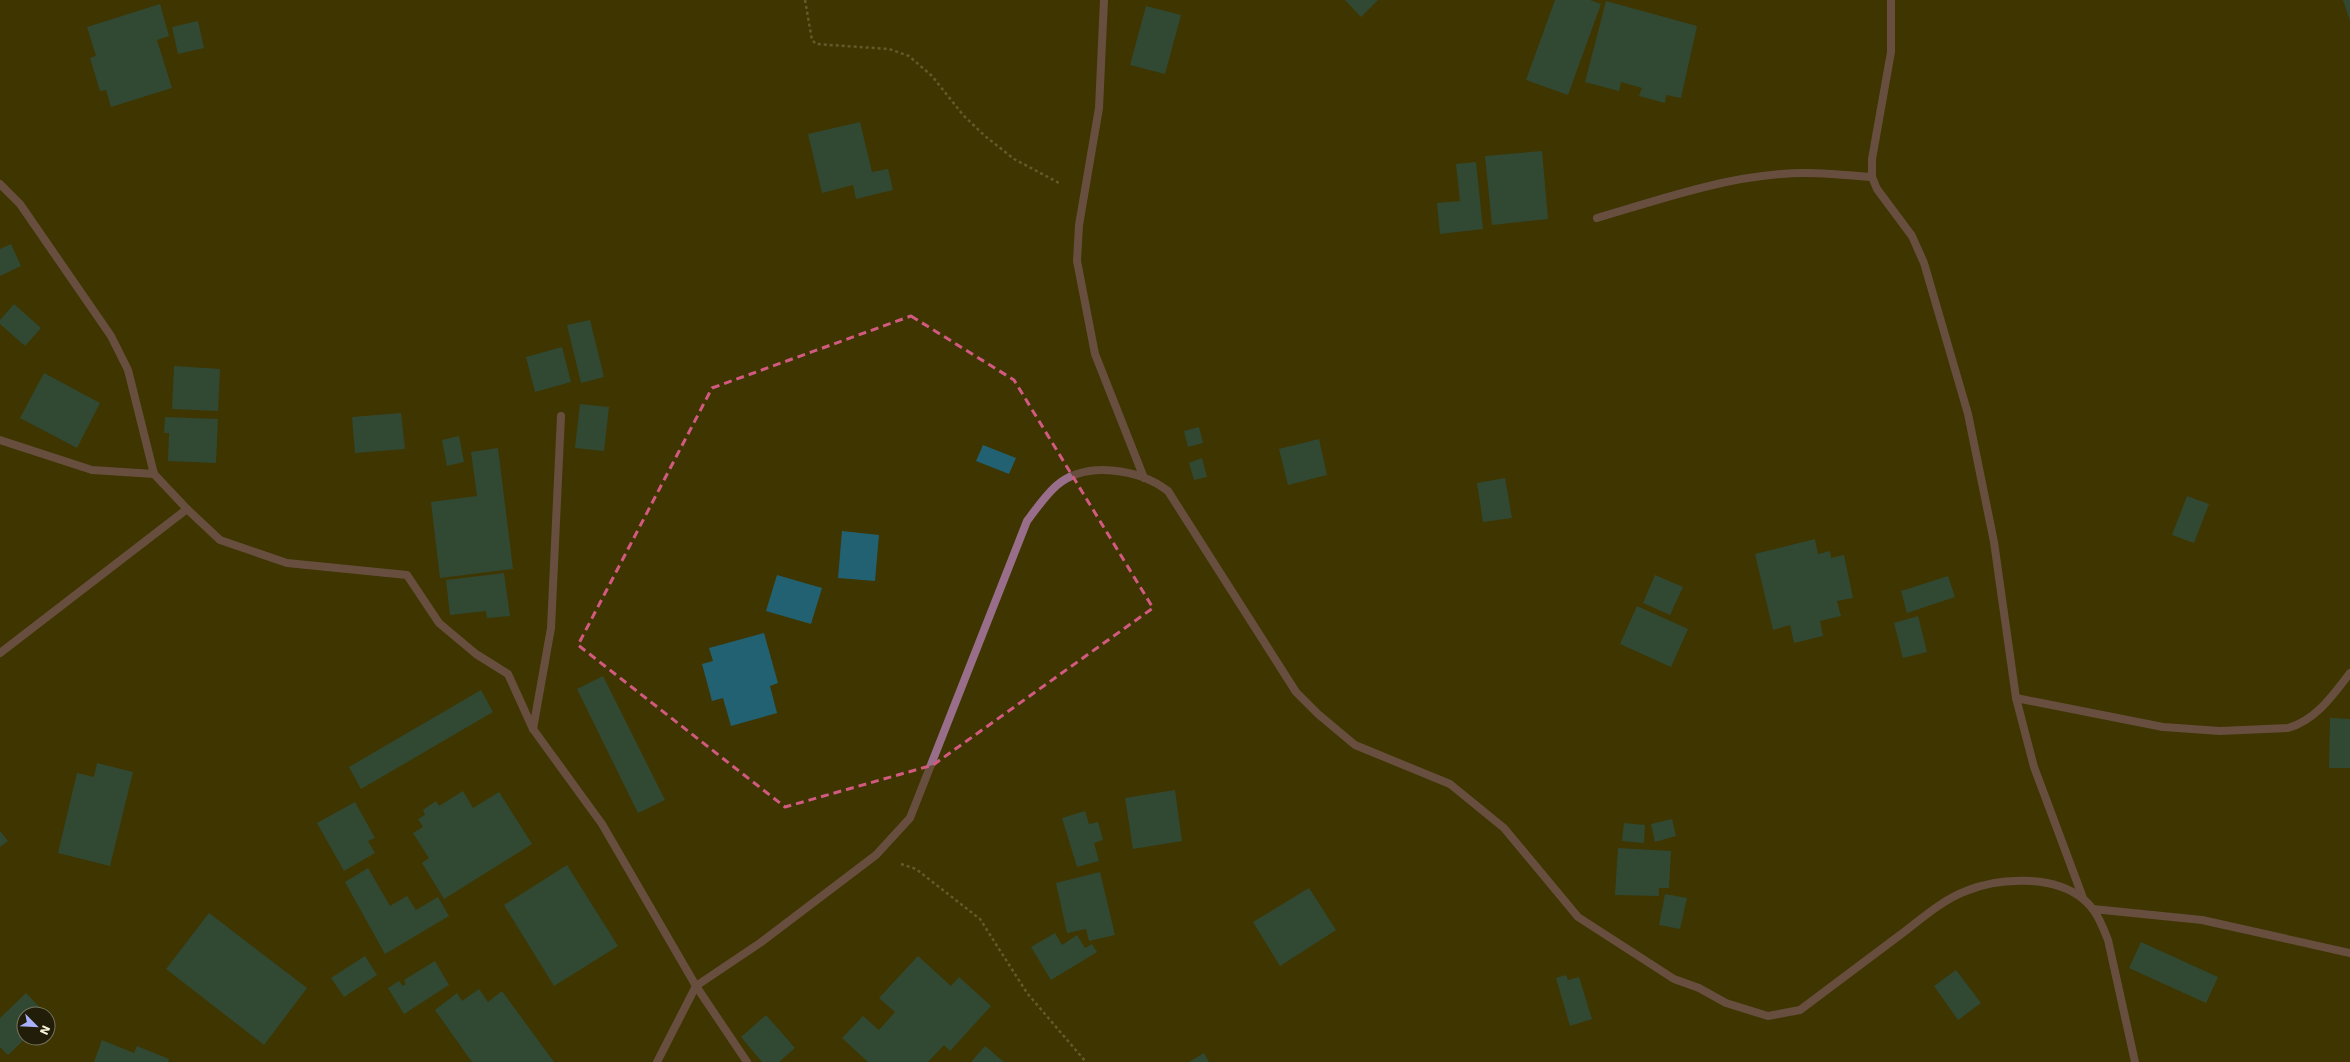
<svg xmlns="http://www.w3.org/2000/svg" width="2350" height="1062" font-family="'DejaVu Sans',sans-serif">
  <rect width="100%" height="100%" fill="#3e3500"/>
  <!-- building -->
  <g fill="#226172">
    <polygon points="1345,0 1378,0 1361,17"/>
    <polygon points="1555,0 1590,0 1601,4 1568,95 1526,80"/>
    <polygon points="2343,0 2350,0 2350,21"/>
    <polygon points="1606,1 1697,26 1681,98 1666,95 1665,103 1639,96 1642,88 1621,82 1619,91 1585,82"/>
    <polygon points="160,4 169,36 157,40 172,88 111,107 106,90 100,91 90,58 96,56 87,27"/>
    <polygon points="1146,6 1181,15 1165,74 1130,65"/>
    <polygon points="198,21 204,48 178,54 172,27"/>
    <polygon points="860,122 872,172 888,169 893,190 856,199 853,185 822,193 808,134"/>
    <polygon points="1542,151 1548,219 1492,225 1485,156"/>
    <polygon points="1476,162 1483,229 1440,234 1437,203 1460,201 1456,164"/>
    <polygon points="11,244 21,266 0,276 0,249"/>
    <polygon points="14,304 41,328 25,346 0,324 0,320"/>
    <polygon points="590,320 604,377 581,383 567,325"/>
    <polygon points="562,347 571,382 535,392 526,357"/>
    <polygon points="174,366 220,369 218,411 172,409"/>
    <polygon points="44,373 100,403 77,448 20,418"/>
    <polygon points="580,404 609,407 604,451 575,448"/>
    <polygon points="401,413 405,449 355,453 352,417"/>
    <polygon points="165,417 218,419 216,463 168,461 169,433 164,433"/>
    <polygon points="1199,427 1203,443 1188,447 1184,431"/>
    <polygon points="459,436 464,462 447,466 442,440"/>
    <polygon points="1319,439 1327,475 1288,485 1279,449"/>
    <polygon points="983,445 1016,458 1009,474 976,461"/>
    <polygon points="498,448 513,569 440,578 431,502 477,496 471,452"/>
    <polygon points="1202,458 1207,477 1194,480 1189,463"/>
    <polygon points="1505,478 1512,518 1483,522 1477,483"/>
    <polygon points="2187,496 2209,504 2194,543 2172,535"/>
    <polygon points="842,531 879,535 875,581 838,578"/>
    <polygon points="1815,539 1818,554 1830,551 1831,558 1844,555 1853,598 1837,601 1841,616 1820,621 1823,636 1794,643 1790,625 1773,630 1755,554"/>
    <polygon points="504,573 510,616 487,618 486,611 450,615 446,580"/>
    <polygon points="777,575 822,588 811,624 766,611"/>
    <polygon points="1655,575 1683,587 1670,615 1643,603"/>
    <polygon points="1948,576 1955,597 1907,613 1901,591"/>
    <polygon points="1637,606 1688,629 1671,667 1620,644"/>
    <polygon points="1918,616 1927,652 1903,658 1894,623"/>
    <polygon points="764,633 778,683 770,686 777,713 731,726 723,698 712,701 702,664 713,661 709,648"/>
    <polygon points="603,676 665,800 638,813 577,689"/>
    <polygon points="481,690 493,712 361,789 349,767"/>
    <polygon points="2330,718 2350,719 2350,768 2329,768"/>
    <polygon points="97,763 133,772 110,866 58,853 77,773 94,777"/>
    <polygon points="1175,790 1182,841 1133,849 1125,798"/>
    <polygon points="463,791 473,808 499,792 532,844 444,899 422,863 429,858 413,833 423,827 418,819 425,815 423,810 436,801 439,806"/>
    <polygon points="355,802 375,838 368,841 375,853 344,871 317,823"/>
    <polygon points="1085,811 1089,824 1098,822 1103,840 1094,843 1099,861 1077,867 1062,818"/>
    <polygon points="1672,819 1676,836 1655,842 1651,824"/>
    <polygon points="1624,823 1645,825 1644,843 1622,841"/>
    <polygon points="0,831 8,841 0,847"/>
    <polygon points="1618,848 1671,851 1669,888 1659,888 1659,896 1615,895"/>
    <polygon points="567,865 618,946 554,986 504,905"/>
    <polygon points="368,868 390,906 407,896 416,910 438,897 449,916 385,954 345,882"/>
    <polygon points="1100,872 1115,935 1089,941 1086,929 1067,933 1056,883"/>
    <polygon points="1309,888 1336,930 1280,966 1253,922"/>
    <polygon points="1665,894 1687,898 1680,929 1659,925"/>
    <polygon points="209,913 307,988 264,1045 166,969"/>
    <polygon points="1055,933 1062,945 1077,935 1085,948 1092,944 1097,952 1051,980 1031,947"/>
    <polygon points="2141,942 2218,977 2206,1003 2129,968"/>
    <polygon points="365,956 377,975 344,997 331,978"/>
    <polygon points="918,956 951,986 959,977 991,1006 950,1051 944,1045 928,1062 868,1062 842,1038 863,1016 879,1030 895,1012 879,998"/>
    <polygon points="435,961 449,985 404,1014 388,988 399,981 403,986 406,984 404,980"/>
    <polygon points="1956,970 1981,1003 1958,1020 1934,986"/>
    <polygon points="1566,975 1568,980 1579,977 1592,1019 1570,1026 1556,978"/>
    <polygon points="479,989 488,1002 502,991 554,1062 472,1062 435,1010 457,993 462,1001"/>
    <polygon points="26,993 46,1014 24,1014 26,1038 8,1055 0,1047 0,1018"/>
    <polygon points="766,1015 795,1048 779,1062 762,1062 741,1037"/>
    <polygon points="102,1040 134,1053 137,1046 169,1059 168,1062 94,1062"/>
    <polygon points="985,1046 1004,1062 971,1062"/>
    <polygon points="1204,1053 1209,1062 1189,1062"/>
  </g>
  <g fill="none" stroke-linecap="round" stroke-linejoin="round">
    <!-- path -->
    <g stroke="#8f885f" stroke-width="2.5" stroke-dasharray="3 3" stroke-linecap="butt">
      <polyline points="805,0 812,40 816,44 889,49 909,56 932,76 963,115 985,136 1014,159 1061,184"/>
      <polyline points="901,864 916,869 980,919 1027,993 1086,1062"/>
    </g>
    <!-- lane -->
    <g stroke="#996e8b" stroke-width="8">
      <path d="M 1597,218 C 1658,200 1718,179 1781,174 C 1811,171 1842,175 1872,177"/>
      <polyline points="0,440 92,470 154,474"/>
      <polyline points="533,729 551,628 561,416"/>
      <polyline points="2093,909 2202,920 2350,953"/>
    </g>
    <!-- street -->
    <g stroke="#996e8b" stroke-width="8">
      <polyline points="1104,0 1099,108 1079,225 1077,261 1095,354 1144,478"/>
      <polyline points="1891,0 1891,52 1872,159 1872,177 1877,189 1912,236 1924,263 1968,414 1994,542 2016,698 2034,767 2083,898"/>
      <polyline points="0,184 20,204 111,336 128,370 154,474 187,509 220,540 287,563 407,575 439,623 476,654 508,674 533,729 602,824 696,986 747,1062"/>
      <polyline points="0,653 187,509"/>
      <path d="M 2016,698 L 2163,727 L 2220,731 L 2288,728 C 2316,720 2333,695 2350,673"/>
      <path d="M 657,1062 L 696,986 L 760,943 L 876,855 L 910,818 L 1027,521 C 1036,509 1045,496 1056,486 C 1086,460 1139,469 1168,491 L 1296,692 L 1318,714 L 1355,745 L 1450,784 L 1504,828 L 1578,917 L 1674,979 L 1699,988 L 1726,1003 L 1768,1016 L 1800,1010 C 1833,985 1867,960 1900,935 C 1920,920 1942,900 1966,891 C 1999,877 2054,875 2083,899 C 2096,909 2102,925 2108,940 L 2135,1062"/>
    </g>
  </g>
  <!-- marked area -->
  <path d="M0 0H2350V1062H0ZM 911,316 L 1014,380 L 1153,608 L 933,765 L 785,807 L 578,645 L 712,388 Z" fill="#3e3500" fill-opacity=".55" fill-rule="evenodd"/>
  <path fill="none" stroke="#d25a81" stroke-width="3" stroke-dasharray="8 5" stroke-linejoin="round" d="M 911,316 L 1014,380 L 1153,608 L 933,765 L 785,807 L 578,645 L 712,388 Z"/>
  <!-- north arrow -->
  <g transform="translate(36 1026) rotate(114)"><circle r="19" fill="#211d09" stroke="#77735d"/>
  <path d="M0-3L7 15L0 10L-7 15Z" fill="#a9b0fc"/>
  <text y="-6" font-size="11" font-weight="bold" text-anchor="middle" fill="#f8f3da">N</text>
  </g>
</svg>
